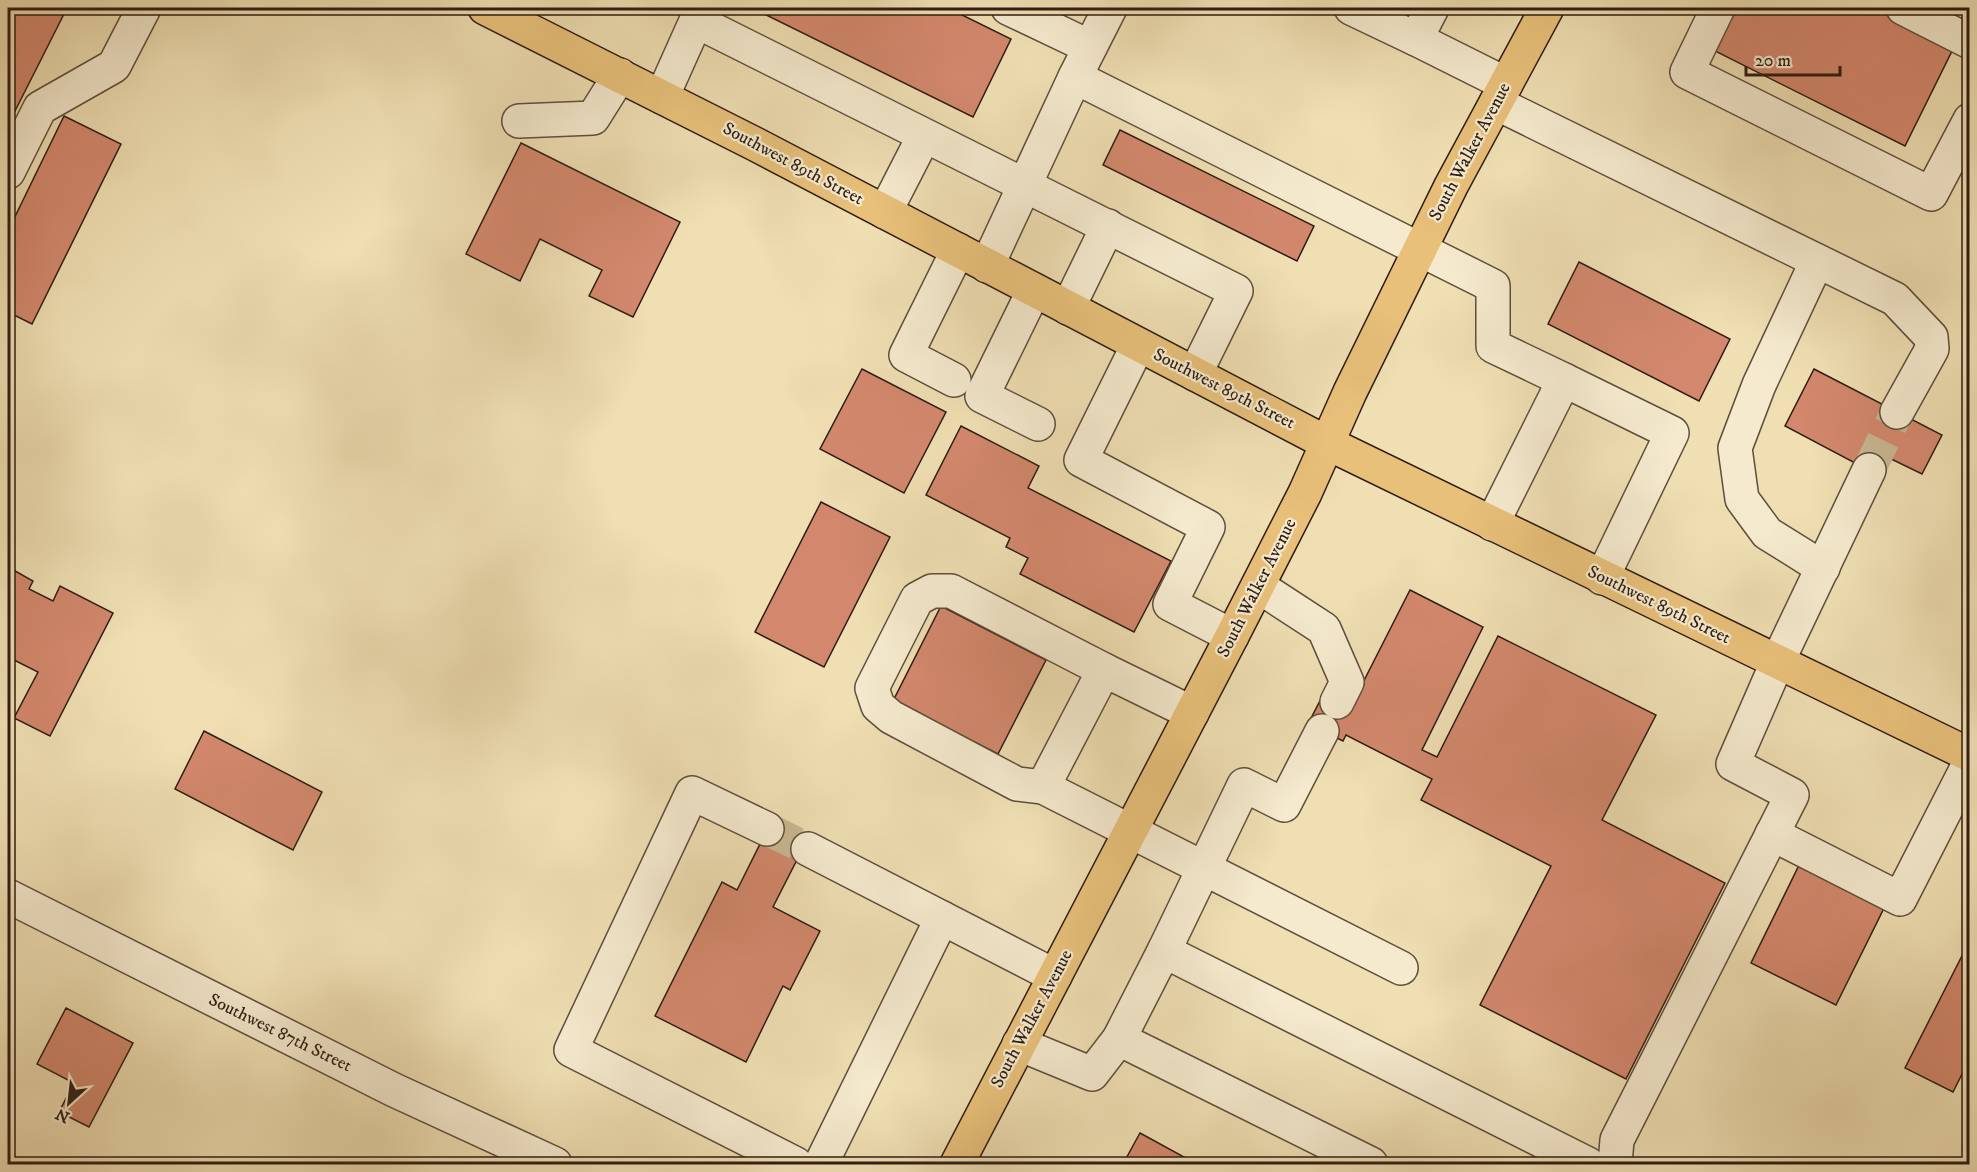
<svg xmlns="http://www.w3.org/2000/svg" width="1977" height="1172" font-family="'IM FELL DW Pica',serif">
  <rect width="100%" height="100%" fill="#efdfb3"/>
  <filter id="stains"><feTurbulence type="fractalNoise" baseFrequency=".00333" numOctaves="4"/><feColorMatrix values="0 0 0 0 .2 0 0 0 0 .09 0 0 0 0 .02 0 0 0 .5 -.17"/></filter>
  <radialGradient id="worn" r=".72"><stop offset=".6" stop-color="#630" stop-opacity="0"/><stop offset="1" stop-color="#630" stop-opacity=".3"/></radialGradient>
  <!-- building -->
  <g fill="#d3886d" stroke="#2e1d15" stroke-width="1.5">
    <polygon points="8,8 67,8 15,111 8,107"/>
    <polygon points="752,8 959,8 956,12 1011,39 973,117"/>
    <polygon points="1734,8 1874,8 1954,47 1905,146 1713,50"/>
    <polygon points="64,116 121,144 32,324 8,312 8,231"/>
    <polygon points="1120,130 1314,226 1297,261 1103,165"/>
    <polygon points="521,143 680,222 633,317 589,296 602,270 540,239 520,281 466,254"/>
    <polygon points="1579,262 1730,339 1699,401 1548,324"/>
    <polygon points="862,369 946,412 904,493 820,449"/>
    <polygon points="1814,369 1942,435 1922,474 1881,454 1872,472 1785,426"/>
    <polygon points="961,426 1039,466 1028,488 1171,561 1134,632 1020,574 1028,558 1006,547 1010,538 926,495"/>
    <polygon points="821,502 890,537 824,667 755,632"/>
    <polygon points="8,567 33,581 29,589 53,601 60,586 113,613 50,736 14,718 38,672 8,657"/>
    <polygon points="1410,590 1483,627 1422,750 1437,757 1498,636 1656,715 1602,820 1725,883 1626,1079 1480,1005 1551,866 1421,800 1432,779 1346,735 1343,741 1308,724 1323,695 1350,708"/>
    <polygon points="941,606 1046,660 998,754 893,701"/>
    <polygon points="204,731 322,792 293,850 175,789"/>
    <polygon points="770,824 806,842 773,907 820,931 790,990 783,986 746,1062 655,1016 722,882 737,890"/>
    <polygon points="1805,853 1891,894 1836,1005 1751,963"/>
    <polygon points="1970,940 1970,1058 1953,1092 1905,1068"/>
    <polygon points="66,1008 133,1043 89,1127 59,1112 74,1083 37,1064"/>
    <polygon points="1140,1133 1184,1157 1180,1164 1123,1164"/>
  </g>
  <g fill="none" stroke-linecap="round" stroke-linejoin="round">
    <!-- minor-tunnel -->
    <g stroke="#c8b893" stroke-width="33" stroke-dasharray="33 16" stroke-linecap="butt">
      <polyline points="1869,470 1897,412"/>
      <polyline points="767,829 808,849"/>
    </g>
    <!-- minor casing -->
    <g stroke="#5e4e3c" stroke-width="36">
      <g id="minor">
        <polyline points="1008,8 1090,47"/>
        <polyline points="1110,8 1075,77 1493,286 1493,346 1564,380"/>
        <polyline points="1351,8 1416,39"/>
        <polyline points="1432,8 1416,39 1506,84"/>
        <polyline points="1718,8 1687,72 1931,194 1970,120"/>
        <polyline points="1903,8 1970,42"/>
        <polyline points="662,97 696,21 1236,291 1195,374"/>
        <polyline points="1496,103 1895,299 1931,337 1932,349 1897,412"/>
        <polyline points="519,121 593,118 620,75"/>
        <polyline points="8,172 40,108 114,66 144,8"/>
        <polyline points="885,212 924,136"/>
        <polyline points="1817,261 1759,385 1735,448 1742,499 1767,533 1823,568"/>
        <polyline points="987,266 1075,77"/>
        <polyline points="1034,290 982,396 1038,424"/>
        <polyline points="1068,308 1108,226"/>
        <polyline points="1138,345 1081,460 1208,527 1170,604 1232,636"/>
        <polyline points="954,380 906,355 958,250"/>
        <polyline points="1492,524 1564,380 1672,433 1602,578"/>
        <polyline points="1258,586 1324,629 1347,682 1337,702"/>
        <polyline points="1104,670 951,591 932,591 917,599 872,688 878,706 891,717 1017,784 1043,787 1401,968"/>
        <polyline points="1322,731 1284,805 1244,785 1164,951 1588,1164"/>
        <polyline points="1043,787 1104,670 1192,713"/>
        <polyline points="767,829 692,793 571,1050 796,1164"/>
        <polyline points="1772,834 1900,899 1970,762"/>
        <polyline points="808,849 1055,976"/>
        <polyline points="8,896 394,1090 555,1164"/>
        <polyline points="1119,1039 1371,1164"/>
        <polyline points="1019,1044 1092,1074 1119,1039 1164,951"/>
        <polyline points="821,1164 942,918"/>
        <polyline points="1615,1164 1617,1140 1792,795 1733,764 1777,663 1869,470"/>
      </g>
    </g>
    <!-- major casing -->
    <g stroke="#2e1d15" stroke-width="36">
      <g id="major">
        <polyline points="485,8 755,144 1327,443 1970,755"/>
        <polyline points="957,1164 1232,636 1305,493 1350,392 1451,186 1547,8"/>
      </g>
    </g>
    <!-- minor -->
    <use href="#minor" stroke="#f5eace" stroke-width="33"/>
    <!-- major -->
    <use href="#major" stroke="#e8c07a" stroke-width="33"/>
  </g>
  <g text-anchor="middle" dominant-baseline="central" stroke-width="4.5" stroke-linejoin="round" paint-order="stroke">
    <!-- street labels -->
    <g font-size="18" fill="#2e1d15" stroke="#f5eace">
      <text transform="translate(1470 152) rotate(-62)">South Walker Avenue</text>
      <text transform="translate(793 164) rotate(28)">Southwest 89th Street</text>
      <text transform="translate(1224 389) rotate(27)">Southwest 89th Street</text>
      <text transform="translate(1257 588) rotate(-63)">South Walker Avenue</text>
      <text transform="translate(1659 605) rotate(26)">Southwest 89th Street</text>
      <text transform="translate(1032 1019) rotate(-62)">South Walker Avenue</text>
      <text transform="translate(280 1033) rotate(26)">Southwest 87th Street</text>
    </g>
  </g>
  <!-- margin -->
  <rect width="1977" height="1172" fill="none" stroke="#efdfb3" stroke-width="30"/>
  <rect x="9" y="9" width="1959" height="1154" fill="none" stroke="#2e1d15" stroke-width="3"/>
  <rect x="15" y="15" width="1947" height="1142" fill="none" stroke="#2e1d15" stroke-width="1.5"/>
  <!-- north arrow -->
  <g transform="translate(69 1103) rotate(207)" stroke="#f5eace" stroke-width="4.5" paint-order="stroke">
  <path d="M0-4.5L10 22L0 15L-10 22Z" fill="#2e1d15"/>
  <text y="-9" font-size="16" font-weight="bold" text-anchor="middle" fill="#2e1d15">N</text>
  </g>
  <!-- scale -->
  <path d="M1746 66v9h94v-9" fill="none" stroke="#2e1d15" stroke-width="3"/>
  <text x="1755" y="66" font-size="18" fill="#2e1d15" stroke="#f5eace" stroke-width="4.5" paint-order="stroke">20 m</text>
  <rect width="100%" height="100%" filter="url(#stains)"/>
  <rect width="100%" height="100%" fill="url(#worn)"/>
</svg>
